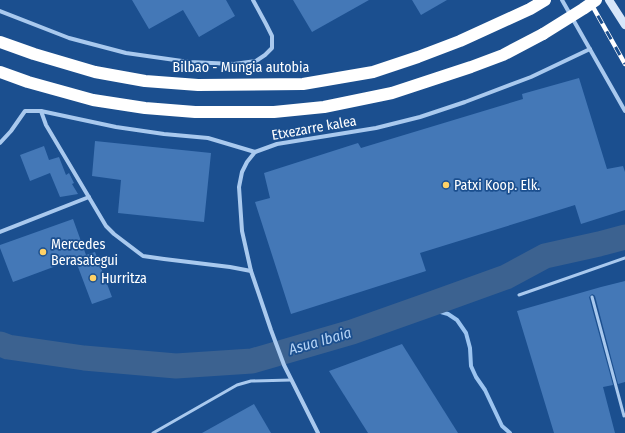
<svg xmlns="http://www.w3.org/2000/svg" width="625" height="433" font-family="'Fira Sans Condensed',sans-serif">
  <rect width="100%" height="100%" fill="#1b4f8f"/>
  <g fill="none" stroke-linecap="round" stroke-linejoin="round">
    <!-- stream -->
    <polyline stroke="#9cc4f0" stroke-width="4" points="423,307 448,314 457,320 466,333 470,348 471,366 476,377 485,390 502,426 510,433"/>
    <!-- river -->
    <polyline stroke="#3c6290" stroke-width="25" points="0,344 8,347 84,358 176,366 252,361 352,332 431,304 506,277 545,256 599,244 625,237"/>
  </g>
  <!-- building -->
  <g fill="#4478b7">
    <polygon points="132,0 226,0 235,16 199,37 183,10 149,29"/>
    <polygon points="293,0 369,0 312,32"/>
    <polygon points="412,0 447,0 421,15"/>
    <polygon points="579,78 607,169 623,166 625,172 625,210 581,224 575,205 420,253 426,271 291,314 255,202 270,198 264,173 358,143 361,148 523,99 522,94"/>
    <polygon points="95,141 211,153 204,222 118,213 121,180 92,176"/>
    <polygon points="44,146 49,160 59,157 66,175 69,173 74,183 72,184 78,194 60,197 50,173 30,181 20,155"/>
    <polygon points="73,219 86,255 95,252 112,297 92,304 75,259 13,282 0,248 0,245"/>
    <polygon points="625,281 625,382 618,384 595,296 594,295 592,294 589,297 613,385 603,387 615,433 554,433 517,311 601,287"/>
    <polygon points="402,344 458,433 368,433 329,371"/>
    <polygon points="254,404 271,433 202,433"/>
  </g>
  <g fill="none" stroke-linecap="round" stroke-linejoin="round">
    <!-- lane -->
    <g stroke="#a9c9ee" stroke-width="3">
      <polyline points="519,295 625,258"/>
      <polyline points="592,297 624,416 625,415"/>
      <polyline points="153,433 237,385 251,381 291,380"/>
    </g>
    <!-- street -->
    <g stroke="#a9c9ee" stroke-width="4">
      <polyline points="562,0 625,111"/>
      <polyline points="0,11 69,38 126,53 189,62 234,64 256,61 265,55 272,48 272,36 266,24 253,0"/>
      <polyline points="41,111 46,125 106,226 114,234 143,256 164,259 230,267 251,271"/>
      <polyline points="0,143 11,131 25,111 41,111 116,127 164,134 208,138 255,152 277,144 376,128 420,117 465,102 531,77 590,49"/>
      <polyline points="255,152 247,162 242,172 239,187 242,231 251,271 271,330 284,365 318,433"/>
      <polyline points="0,232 89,197"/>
    </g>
    <!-- secondary -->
    <polyline stroke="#d6e6fa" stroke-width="8" points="609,0 625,25"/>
    <!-- highway -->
    <g stroke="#fff" stroke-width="12">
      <polyline points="0,42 34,54 95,72 145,81 198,85 303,84 373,72 418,57 460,41 530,9 545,0"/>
      <polyline points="0,72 28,82 93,100 145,108 195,112 274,112 324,107 392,93 471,67 503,55 543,34"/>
    </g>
    <!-- rail casing -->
    <g stroke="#fff" stroke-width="4.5">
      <polyline id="rail" points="589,0 625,64"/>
    </g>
    <!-- rail -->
    <use href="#rail" stroke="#1b4f8f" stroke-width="3" stroke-dasharray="9" stroke-linecap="butt"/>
    <!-- highway-bridge -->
    <polyline stroke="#fff" stroke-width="12" points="543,34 583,9 596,0"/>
  </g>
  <!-- markers -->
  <g fill="#ffd166" stroke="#1b4f8f" stroke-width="1.5">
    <circle cx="446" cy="185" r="4"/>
    <circle cx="43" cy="252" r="4"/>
    <circle cx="93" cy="278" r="4"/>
  </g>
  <g text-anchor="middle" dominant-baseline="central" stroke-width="3.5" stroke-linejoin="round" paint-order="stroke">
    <!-- street labels -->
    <g font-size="14" fill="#fff" stroke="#1b4f8f">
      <text x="241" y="67">Bilbao - Mungia autobia</text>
      <text transform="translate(314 128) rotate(-10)">Etxezarre kalea</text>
    </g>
    <!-- poi labels -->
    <g font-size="14" fill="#fff" stroke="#1b4f8f" text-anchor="start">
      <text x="454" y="185">Patxi Koop. Elk.</text>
      <text x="51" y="244">Mercedes<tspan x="51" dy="16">Berasategui</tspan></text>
      <text x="101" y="278">Hurritza</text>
    </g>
    <!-- water labels -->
    <g font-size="15" font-style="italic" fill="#b5d3f5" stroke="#1b4f8f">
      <text transform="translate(320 341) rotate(-16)">Asua Ibaia</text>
    </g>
  </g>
</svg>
